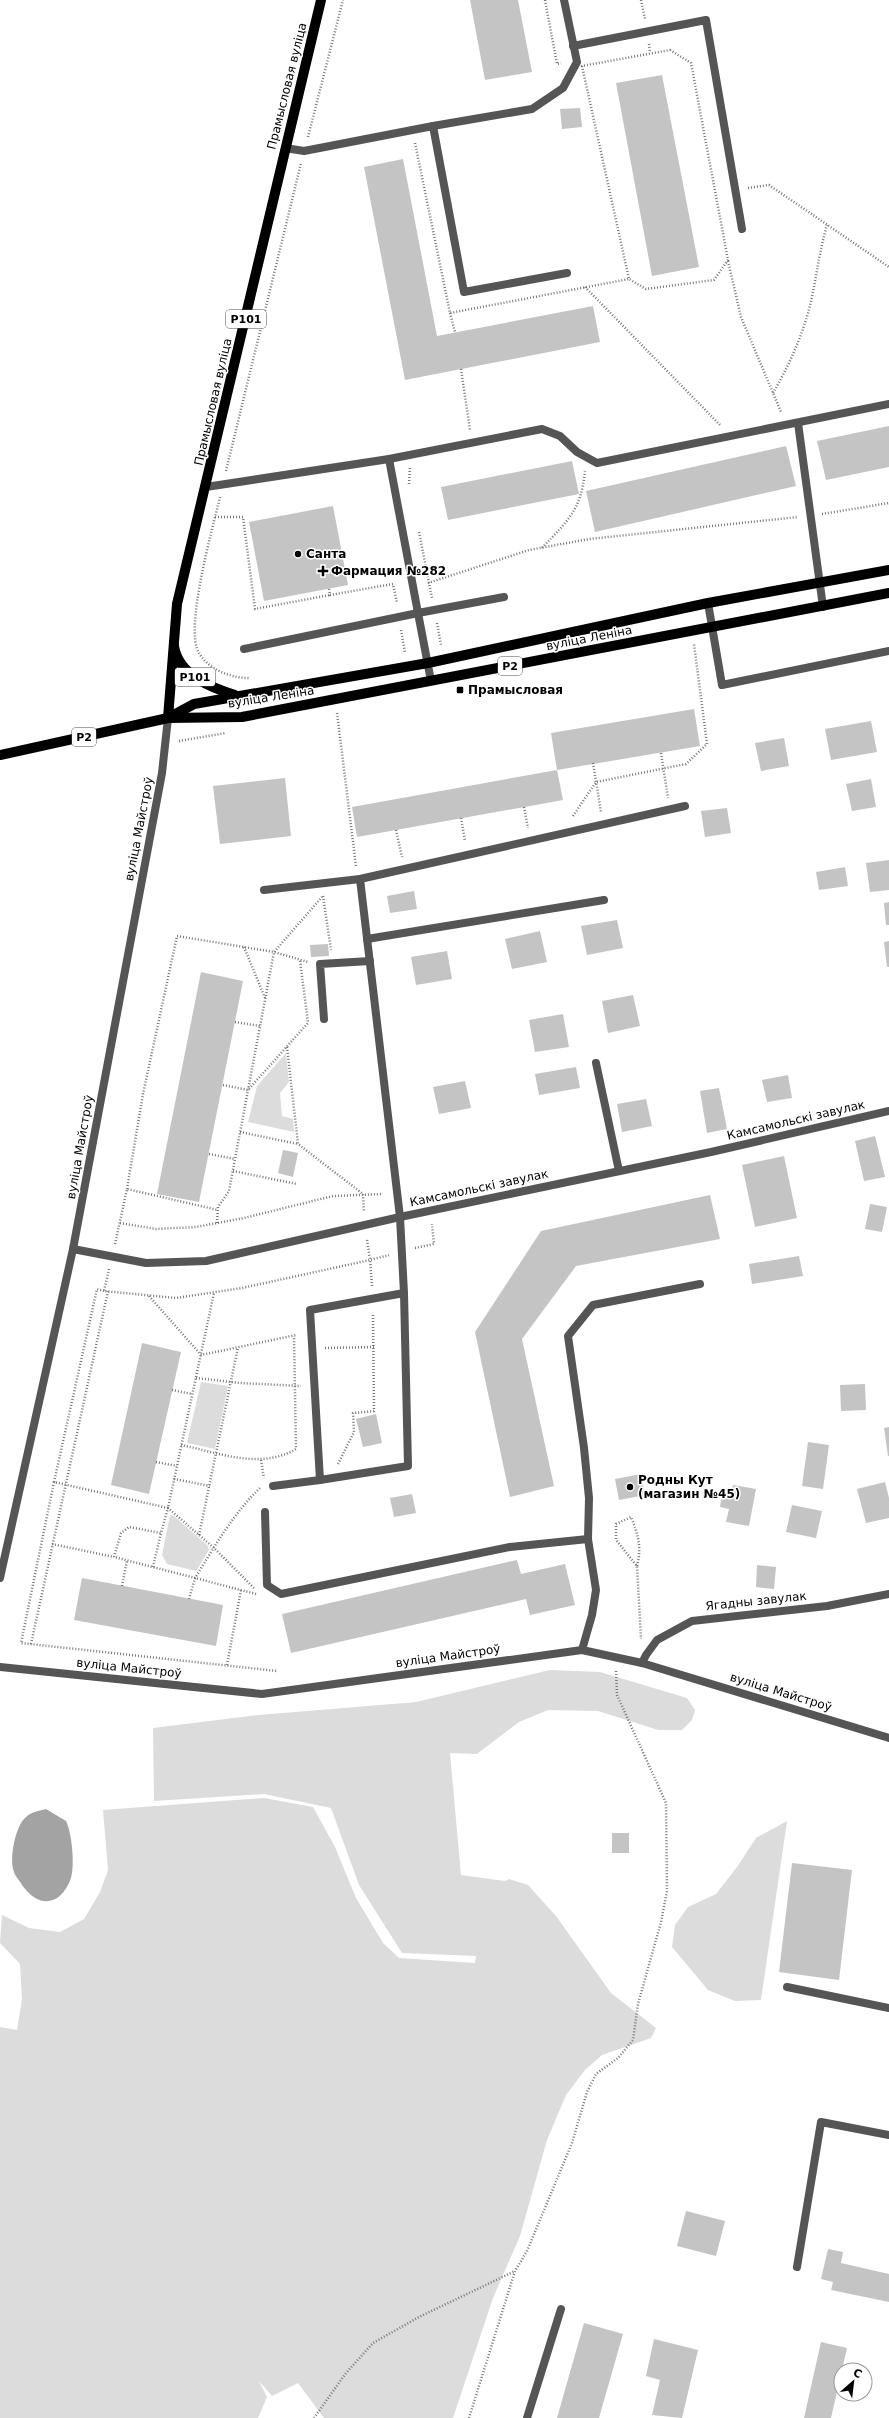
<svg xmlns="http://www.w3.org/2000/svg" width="889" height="2418" font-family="'DejaVu Sans',sans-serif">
  <rect width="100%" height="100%" fill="#fff"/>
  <!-- green -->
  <g fill="#dcdcdc">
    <polygon points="286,1053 289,1082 280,1093 282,1116 293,1119 294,1132 248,1122 257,1086"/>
    <polygon points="201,1382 228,1386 215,1449 187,1443"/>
    <polygon points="170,1515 174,1516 208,1546 209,1550 196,1571 167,1564 162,1555"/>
    <polygon points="550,1670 600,1672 687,1698 695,1710 692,1720 682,1730 658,1730 598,1711 548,1710 519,1722 477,1754 450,1753 461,1875 505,1881 509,1879 528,1885 556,1916 611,1993 656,2028 651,2038 602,2055 585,2070 566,2095 547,2140 520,2236 493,2298 453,2418 324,2418 298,2383 272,2396 259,2381 267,2397 258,2418 0,2418 0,2027 17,2030 22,1999 20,1964 0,1943 2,1915 29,1928 60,1932 84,1919 100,1892 108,1870 103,1810 264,1798 313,1807 335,1847 356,1898 383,1943 399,1958 475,1963 476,1956 402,1953 359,1885 331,1808 264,1794 154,1801 153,1728 259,1715 416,1702"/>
    <polygon points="787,1821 761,2000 735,2001 708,1990 672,1947 675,1925 688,1907 716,1894 737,1867 756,1838"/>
  </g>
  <!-- water -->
  <path fill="#a3a3a3" d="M 46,1809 L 66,1821 C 72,1833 75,1865 71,1878 C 61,1906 39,1909 22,1885 C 20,1881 15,1876 14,1872 C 9,1859 15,1829 24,1819 C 30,1812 38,1811 46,1809 Z"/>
  <!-- building -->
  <g fill="#c4c4c4">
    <polygon points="470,0 518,0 532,72 485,80"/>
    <polygon points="662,75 699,267 652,276 616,83"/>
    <polygon points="580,108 582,127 562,129 560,109"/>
    <polygon points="403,159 437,336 593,306 600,342 405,380 364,167"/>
    <polygon points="889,426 889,467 826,480 817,441"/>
    <polygon points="786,446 796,486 595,532 586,491"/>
    <polygon points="572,461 579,494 448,520 441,487"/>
    <polygon points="333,506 348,585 264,601 249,522"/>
    <polygon points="694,709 700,746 557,770 551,733"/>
    <polygon points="871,721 877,752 831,760 825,729"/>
    <polygon points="784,738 789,766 761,771 755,743"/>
    <polygon points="557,770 563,800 357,837 352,807"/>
    <polygon points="285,778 291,836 220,844 213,786"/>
    <polygon points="871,779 876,807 852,811 846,784"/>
    <polygon points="727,808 731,833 705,837 701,811"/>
    <polygon points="889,860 889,890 870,892 866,863"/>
    <polygon points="845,867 848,886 819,890 816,872"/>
    <polygon points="414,891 417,909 390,913 387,896"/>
    <polygon points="889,902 889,925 886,925 884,903"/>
    <polygon points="617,920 623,948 587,955 581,926"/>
    <polygon points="540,931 547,962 512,969 505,939"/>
    <polygon points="889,941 889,967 887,967 884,942"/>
    <polygon points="328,944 329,956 311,957 310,945"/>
    <polygon points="447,951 452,979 416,985 411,957"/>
    <polygon points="201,972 243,981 199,1202 157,1194"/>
    <polygon points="633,995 640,1026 608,1033 602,1001"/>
    <polygon points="563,1014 569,1047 535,1052 529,1020"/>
    <polygon points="576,1067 580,1088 539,1095 535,1074"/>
    <polygon points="788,1075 792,1098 767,1102 762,1080"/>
    <polygon points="465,1081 471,1108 439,1114 433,1087"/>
    <polygon points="719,1088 727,1129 707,1133 700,1091"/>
    <polygon points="646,1099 652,1126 622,1132 617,1104"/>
    <polygon points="875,1136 885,1177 864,1181 855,1141"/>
    <polygon points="283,1150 298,1153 293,1177 278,1173"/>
    <polygon points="784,1156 797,1218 755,1227 742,1165"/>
    <polygon points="710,1195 720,1239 576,1266 522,1339 554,1486 510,1497 475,1332 541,1231"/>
    <polygon points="870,1204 887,1207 882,1232 865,1229"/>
    <polygon points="799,1256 803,1276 752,1284 749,1264"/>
    <polygon points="142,1343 181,1352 149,1494 111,1485"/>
    <polygon points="865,1384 866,1410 841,1411 840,1385"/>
    <polygon points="376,1414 382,1443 363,1447 356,1419"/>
    <polygon points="889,1427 889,1456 888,1456 884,1428"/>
    <polygon points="808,1442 829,1445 823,1489 802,1486"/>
    <polygon points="641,1474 645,1495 619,1500 615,1479"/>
    <polygon points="885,1482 889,1498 889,1518 866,1523 857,1489"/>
    <polygon points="733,1485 756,1489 749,1526 726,1522 729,1509 720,1507 722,1495 731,1497"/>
    <polygon points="412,1494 416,1513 394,1517 390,1498"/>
    <polygon points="792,1505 822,1511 816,1538 786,1532"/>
    <polygon points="517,1560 521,1574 565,1564 575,1605 530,1615 526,1599 291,1653 282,1614"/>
    <polygon points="757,1565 776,1567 774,1589 756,1587"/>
    <polygon points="82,1578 223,1605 216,1646 74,1620"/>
    <rect x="612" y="1833" width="17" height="20"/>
    <polygon points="792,1863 852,1870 839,1980 779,1972"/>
    <polygon points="686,2211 725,2221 716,2256 677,2246"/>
    <polygon points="828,2249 843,2252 841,2263 889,2274 889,2302 831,2290 833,2282 821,2279"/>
    <polygon points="584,2323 623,2334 599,2418 557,2418"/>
    <polygon points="654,2339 698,2350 682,2418 652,2415 660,2380 646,2376"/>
    <polygon points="821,2342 847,2348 831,2418 804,2418"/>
  </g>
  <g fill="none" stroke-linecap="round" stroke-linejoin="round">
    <!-- path -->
    <g stroke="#777" stroke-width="2.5" stroke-dasharray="1 2" stroke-linecap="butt">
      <polyline points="545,0 557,64 561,63"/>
      <polyline points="641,0 645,19"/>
      <polyline points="649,44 650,53"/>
      <polygon points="670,50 691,63 728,260 714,280 646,289 629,279 582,66"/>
      <polyline points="308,137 343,0"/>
      <polyline points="415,143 450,313 629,279"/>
      <polyline points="748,188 769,185 889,267"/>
      <polyline points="728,261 741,317 781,412"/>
      <polyline points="585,287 720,425"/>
      <polyline points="450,313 455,332"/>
      <polyline points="461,369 470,430"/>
      <path d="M 773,393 C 790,364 805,330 812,297 C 817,272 820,249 827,225"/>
      <polyline points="226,471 301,163"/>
      <polyline points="409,484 410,467"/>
      <path d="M 220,497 C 213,527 184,629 199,653 C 209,670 231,678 249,678"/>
      <polyline points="822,514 889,503"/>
      <polyline points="215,517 243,517 255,609 330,595"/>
      <polyline points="419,532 432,598"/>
      <path d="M 542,548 C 568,520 581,511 585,471"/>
      <polyline points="428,583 529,550 589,539 798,517"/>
      <polyline points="329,589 330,595 393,584 397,603"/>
      <polyline points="437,623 441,645"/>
      <polyline points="401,630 405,653"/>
      <polyline points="337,713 356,866"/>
      <polyline points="179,741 226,733"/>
      <polyline points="661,753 668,798"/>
      <polyline points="593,763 601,812"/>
      <polyline points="524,807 528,828"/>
      <polyline points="573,816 596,782 686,764 707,744 694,644"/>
      <polyline points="461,818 465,841"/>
      <polyline points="396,830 402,857"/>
      <polyline points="323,896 331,950"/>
      <polyline points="244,947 265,998"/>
      <polyline points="235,1022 260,1026"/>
      <polyline points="287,1047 298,1144 363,1194 364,1212"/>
      <polyline points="223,1085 248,1090 308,1023 300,960"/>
      <polyline points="240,1132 298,1144"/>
      <polyline points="209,1154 235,1159"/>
      <polyline points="233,1171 297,1184"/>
      <polyline points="127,1189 143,1094 177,936 274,952 308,962"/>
      <polyline points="120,1223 156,1229 196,1227 244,1218 333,1196 383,1194"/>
      <polyline points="217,1223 218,1207 229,1191 274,952 322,897"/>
      <polyline points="115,1244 127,1189 218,1210"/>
      <polyline points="415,1248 434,1244 432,1224"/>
      <polyline points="109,1269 104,1291 176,1298 242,1288 370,1260 367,1239"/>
      <polyline points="372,1286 370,1260 389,1255"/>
      <polyline points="104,1291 97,1289 54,1482 168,1508 214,1293"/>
      <polyline points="149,1296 201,1355 296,1335"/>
      <polyline points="325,1348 375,1347"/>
      <polyline points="196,1378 240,1383 301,1386"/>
      <polyline points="172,1390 192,1394"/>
      <path d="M 181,1445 C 220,1453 260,1470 296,1449 L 294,1336"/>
      <polyline points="261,1460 264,1478"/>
      <polyline points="156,1462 177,1466"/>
      <polyline points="338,1464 354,1432 353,1413 374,1411 373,1313"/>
      <polyline points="174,1479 210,1486"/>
      <polyline points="54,1482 21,1643 277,1671"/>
      <polyline points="199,1535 238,1347"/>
      <polyline points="52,1544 114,1557"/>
      <path d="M 637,1566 C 642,1548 638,1534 631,1517 L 616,1524 L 616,1540 L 637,1566 L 641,1639"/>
      <polyline points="153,1567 161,1533"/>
      <polyline points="122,1586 127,1561"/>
      <path d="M 254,1588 L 214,1548 L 168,1508 L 161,1533 L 129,1527 L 121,1533 L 114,1557 L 195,1578 C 215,1546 233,1514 260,1488"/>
      <polyline points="189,1599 195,1578 256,1594"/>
      <polyline points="31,1644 108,1291"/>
      <polyline points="227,1665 241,1590"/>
      <polyline points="314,2418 346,2373 373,2343 419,2317 515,2271"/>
      <polyline points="469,2418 515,2271 527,2251 572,2143 587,2092 596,2074 618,2058 633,2040 638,2004 661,1922 667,1891 666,1803 617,1695 616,1670"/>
    </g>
    <!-- lane -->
    <g stroke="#555" stroke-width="8">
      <polyline points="573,46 706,20 742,229"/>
      <polyline points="433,126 532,109 563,88 577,62 564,0"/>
      <polyline points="285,148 304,151 433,126 464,292 567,273"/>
      <polyline points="798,423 823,607"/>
      <polyline points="389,459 418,613 504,597"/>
      <polyline points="206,487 389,459 542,429 560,436 577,452 597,463 889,404"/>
      <polyline points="244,649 418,613 431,681"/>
      <polyline points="360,879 400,1217 404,1293 310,1310 320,1480 408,1466 404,1293"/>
      <polyline points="264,890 360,879 685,806"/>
      <polyline points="367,939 604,900"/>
      <polyline points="324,1019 320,964 370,961"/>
      <polyline points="596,1063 619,1171"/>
      <polyline points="273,1486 320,1480"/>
      <polyline points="265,1512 267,1585 281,1594 510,1547 588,1539"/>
      <polyline points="582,1650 592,1615 596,1590 588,1539 589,1498 584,1448 568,1336 593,1305 700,1284"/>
      <polyline points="787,1987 889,2008"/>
      <polyline points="797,2267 821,2122 889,2135"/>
      <polyline points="527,2418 561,2309"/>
    </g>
    <!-- street -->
    <g stroke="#555" stroke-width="8">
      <polyline points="708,603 722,685 889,651"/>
      <polyline points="73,1249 146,1263 206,1261 400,1217 711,1152 889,1111"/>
      <polyline points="0,1578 73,1249 162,773 168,718"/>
      <polyline points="642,1663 646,1655 657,1640 692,1621 827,1606 889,1594"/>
      <polyline points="0,1667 262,1694 582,1650 642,1663 889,1738"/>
    </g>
    <!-- primary -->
    <g stroke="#000" stroke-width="10">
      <path d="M 174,646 C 178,675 212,688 235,695"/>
      <polyline points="168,718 194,704 428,663 708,603 889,570"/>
      <polyline points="168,718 177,604 321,0"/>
      <polyline points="0,755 168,718 242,717 889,593"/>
    </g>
  </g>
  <!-- markers -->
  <g fill="#000" stroke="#fff" stroke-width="1.5">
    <circle cx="298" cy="554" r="4"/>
    <path d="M321 565h4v4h4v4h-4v4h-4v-4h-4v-4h4z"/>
    <rect x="456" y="686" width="8" height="8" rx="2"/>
    <circle cx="630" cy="1487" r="4"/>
  </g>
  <g text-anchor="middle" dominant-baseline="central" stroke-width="3" stroke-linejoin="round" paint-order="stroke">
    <!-- shield labels -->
    <g fill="#fff" stroke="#4c4c4c" stroke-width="1">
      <rect x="226" y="310" width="40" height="18" rx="3"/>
      <rect x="498" y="657" width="24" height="18" rx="3"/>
      <rect x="175" y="668" width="40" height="18" rx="3"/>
      <rect x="72" y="728" width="24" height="18" rx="3"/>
    </g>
    <g font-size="11" font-weight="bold" fill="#000">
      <text x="246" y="319">Р101</text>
      <text x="510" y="666">Р2</text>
      <text x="195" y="677">Р101</text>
      <text x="84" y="737">Р2</text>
    </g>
    <!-- street labels -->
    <g font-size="12" fill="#000" stroke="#fff">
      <text transform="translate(287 86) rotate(-76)">Прамысловая вуліца</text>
      <text transform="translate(213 402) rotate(-77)">Прамысловая вуліца</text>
      <text transform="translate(589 638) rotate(-11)">вуліца Леніна</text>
      <text transform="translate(271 697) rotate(-9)">вуліца Леніна</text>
      <text transform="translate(139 829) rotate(-79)">вуліца Майстроў</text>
      <text transform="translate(796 1120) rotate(-13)">Камсамольскі завулак</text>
      <text transform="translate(80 1147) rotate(-80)">вуліца Майстроў</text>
      <text transform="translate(479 1188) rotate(-12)">Камсамольскі завулак</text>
      <text transform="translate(756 1601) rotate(-6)">Ягадны завулак</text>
      <text transform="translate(448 1656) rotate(-8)">вуліца Майстроў</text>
      <text transform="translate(129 1668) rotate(6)">вуліца Майстроў</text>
      <text transform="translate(781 1692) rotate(17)">вуліца Майстроў</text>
    </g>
    <!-- poi labels -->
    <g font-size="12" font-weight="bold" fill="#000" stroke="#fff" text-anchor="start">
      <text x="306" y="554">Санта</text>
      <text x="331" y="571">Фармация №282</text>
      <text x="468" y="690">Прамысловая</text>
      <text x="638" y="1480">Родны Кут<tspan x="638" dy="14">(магазин №45)</tspan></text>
    </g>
  </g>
  <!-- north arrow -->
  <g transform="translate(853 2382) rotate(28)"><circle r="19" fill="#ffffff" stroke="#999999"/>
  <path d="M0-3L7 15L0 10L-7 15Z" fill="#000000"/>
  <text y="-6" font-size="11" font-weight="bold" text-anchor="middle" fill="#000000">С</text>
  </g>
</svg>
